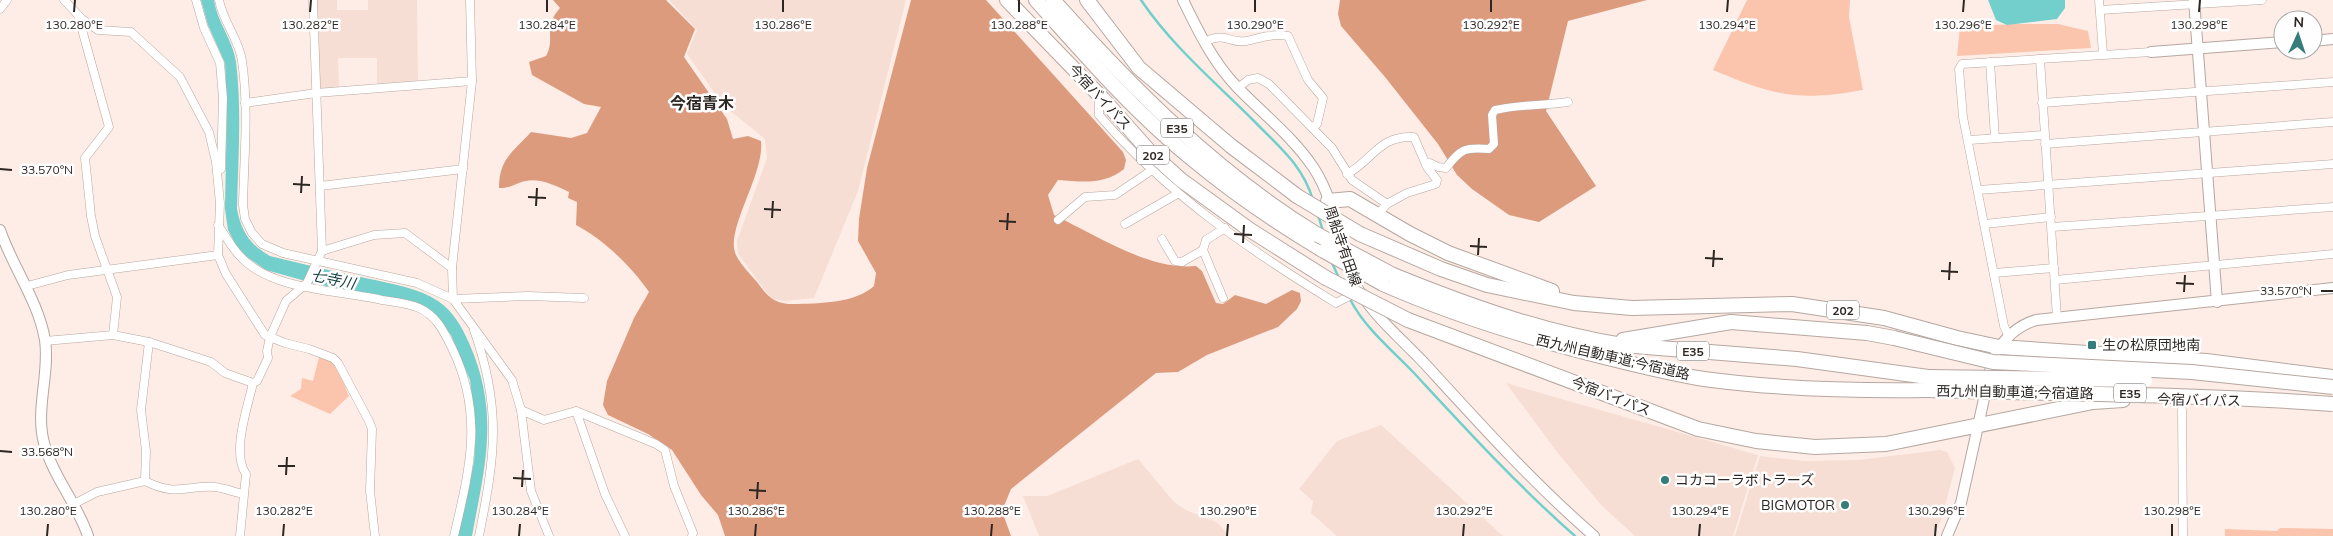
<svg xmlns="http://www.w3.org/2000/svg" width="2333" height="536" font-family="Mulish,'Noto Sans JP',sans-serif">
  <rect width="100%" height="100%" fill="#feede6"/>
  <!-- built -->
  <g fill="#f6ded4">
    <polygon points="317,0 337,0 337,10 368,10 368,0 417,0 418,82 377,85 377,58 338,58 339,88 320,90"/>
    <polygon points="669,0 906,0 858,191 814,298 784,301 771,298 738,254 737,241 767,158 765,139 723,105 687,54 697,30"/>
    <polygon points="1506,383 1758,455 1733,536 1635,536 1601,505 1557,452"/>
    <polygon points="1381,425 1503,536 1337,536 1311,513 1313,501 1299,489 1337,441"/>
    <polygon points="1940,450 1947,452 1955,468 1942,517 1934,536 1735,536 1760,456 1804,461 1858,460"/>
    <polygon points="1138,459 1174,502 1186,510 1218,523 1229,536 1039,536 1023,496 1047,496"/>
  </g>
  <!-- green -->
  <g fill="#fbc4ac">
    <path d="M 1747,0 L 1850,0 L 1849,17 L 1863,90 C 1798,102 1772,95 1713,70 Z"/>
    <polygon points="2014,24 2058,24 2088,31 2091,48 1957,56 1960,27"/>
    <path d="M 319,357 C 341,362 341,378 349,396 L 330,414 L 290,396 L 301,389 L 302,378 L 313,381 Z"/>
    <polygon points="2280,528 2333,529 2333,536 2225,536 2225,529 2277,531"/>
  </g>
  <!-- forest -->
  <g fill="#dd9b7e">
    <path d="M 553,0 L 666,0 L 695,29 L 684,57 L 727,119 L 733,139 L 748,136 L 761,141 C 765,174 724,231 736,255 C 741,265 750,274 757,282 C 769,299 777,305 798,304 C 823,303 855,303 874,286 L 876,273 L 858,241 L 859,219 L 867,168 L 911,0 L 986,0 L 1123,152 L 1126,160 L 1124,169 C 1104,185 1083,182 1058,180 L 1048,195 L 1054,215 C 1096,235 1150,271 1196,266 L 1202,271 L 1216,303 L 1223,304 L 1235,295 L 1266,304 L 1292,290 L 1300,293 L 1301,301 L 1297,309 L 1278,327 L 1207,355 L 1178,372 L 1156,373 L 1011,489 L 1002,511 L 1011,536 L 725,536 L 718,515 L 701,495 L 672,450 L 648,434 L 608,415 L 603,405 L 607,381 L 634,318 L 649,292 C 631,266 603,239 576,225 L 577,202 L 568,198 L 569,192 C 557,186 539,178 526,181 C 515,183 510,189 499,188 C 499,159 513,152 531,132 L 571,138 L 587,133 L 601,107 L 584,104 L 532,75 L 529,62 L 546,56 C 556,38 542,28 560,8 Z"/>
    <polygon points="1340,0 1647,0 1568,21 1546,111 1596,186 1539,222 1509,215 1472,189 1457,175 1438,144 1385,77 1341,26 1338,14"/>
  </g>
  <!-- water -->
  <g fill="#72cfcb">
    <path d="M 201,0 L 214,0 C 217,22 233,40 236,62 C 242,110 238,160 237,209 C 241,231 250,245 270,256 C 303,264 336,272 370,279 C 392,284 419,288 438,301 C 453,311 462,327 469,343 C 500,413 485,465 472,536 L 458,536 L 474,462 L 476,431 L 470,380 L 451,335 L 433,313 L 395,299 L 316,284 L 266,270 L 244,255 L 236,245 L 228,230 L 225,209 L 227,104 L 225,63 L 208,25 Z"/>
    <polygon points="1988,0 2065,0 2065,8 2057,19 2007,25 1996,20"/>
  </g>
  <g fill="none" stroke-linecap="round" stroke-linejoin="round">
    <!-- stream -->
    <g stroke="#72cfcb" stroke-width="2.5">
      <path d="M 1141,0 C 1172,46 1215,82 1254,121 C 1279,147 1302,164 1313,200"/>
      <polyline points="1318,215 1323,231"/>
      <polyline points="1332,263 1339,278"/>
      <path d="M 1351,301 C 1365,328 1393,351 1414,373 C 1466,429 1518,486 1575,536"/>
    </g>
    <!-- street casing -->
    <g stroke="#b6a7a0" stroke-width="9">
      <g id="street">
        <polyline points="64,0 82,19 98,30 131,32 180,77 209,132 216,162 220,203 218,255 226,274 265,335 285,343 309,349 333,358 338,363 369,421 372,429 370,491 375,536"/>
        <polyline points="196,0 204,28 220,63 223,98 221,169"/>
        <path d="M 219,0 C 223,22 239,39 242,61 C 249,108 244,157 243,205 L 245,219 L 252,233 L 262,244 L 283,253 L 417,283 L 453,299 L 512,380 L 521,410 L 531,491 L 549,536"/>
        <polyline points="2099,0 2103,54"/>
        <polyline points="0,9 7,0"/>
        <polyline points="2100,10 2262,0"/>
        <polyline points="78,15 109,127 85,158 91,216 95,236 117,297 113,335"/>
        <path d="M 1204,42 C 1228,31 1228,44 1246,41 C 1261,38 1272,33 1288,36 L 1308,80 L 1323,98 L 1317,124 L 1313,127"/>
        <polyline points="2040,59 2057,318"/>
        <polyline points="1990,62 1995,138"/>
        <polyline points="1238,88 1248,80 1258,78 1269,84 1332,148 1352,180 1387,204 1377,215"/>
        <path d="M 1103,99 L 1099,101 L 1099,115 C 1165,192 1249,250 1336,303 L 1357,292"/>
        <polyline points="245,103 316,93 472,81"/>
        <polyline points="2042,103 2333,82"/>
        <polyline points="1969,140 2044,135"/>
        <polyline points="2045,144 2333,122"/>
        <path d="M 1426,164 L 1430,163 L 1438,167 L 1446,168 C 1461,149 1464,147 1489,149 L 1494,144 L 1492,115 L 1495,110 C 1519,104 1543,106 1568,102"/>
        <path d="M 1347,174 C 1373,160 1379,135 1414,137 L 1427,167 L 1437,180 L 1436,184 L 1407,193 L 1387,204"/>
        <polyline points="320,186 463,169"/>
        <polyline points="1978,190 2333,164"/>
        <polyline points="1058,220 1085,197 1115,195 1152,170"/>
        <polyline points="1125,224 1177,194"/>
        <polyline points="1985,224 2051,217"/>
        <path d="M 218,225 C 225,235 231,247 240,256 C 271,291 339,290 382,300 C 394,302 408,303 419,308 C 437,316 444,332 452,348 C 484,414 470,468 454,536"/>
        <polyline points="2052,227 2333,207"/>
        <polyline points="1162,239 1175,261 1182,262 1203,250"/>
        <polyline points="322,251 374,235 405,233 452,268"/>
        <polyline points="1994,273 2054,268"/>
        <polyline points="2055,280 2333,254"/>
        <polyline points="27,286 68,275 218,255"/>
        <polyline points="1223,298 1203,250 1206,240 1225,228"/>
        <polyline points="453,299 452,268 472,81 470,0"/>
        <polyline points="453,299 528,296 584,298"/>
        <path d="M 474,330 C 502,409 495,456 479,536"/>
        <polyline points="2009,337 2004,326 1963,117 1959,69 1962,64 2151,52"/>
        <polyline points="45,341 113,335 149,342 211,362 225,373 253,383"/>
        <polyline points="521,410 544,420 576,411 656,444 665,450 674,486 693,533 692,536"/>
        <polyline points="2182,410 2183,536"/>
        <polyline points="576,411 605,494 625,536"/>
        <path d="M 145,481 C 176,497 186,485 215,487 C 224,488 234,492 243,494"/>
        <polyline points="74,504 97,492 145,481 146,451 141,410 149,342"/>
        <path d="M 240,536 L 246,474 C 231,453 248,406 253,383 L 257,381 L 268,358 L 267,351 L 270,337 L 286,301 L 307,283 L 322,251 L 313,0"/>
      </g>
    </g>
    <!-- secondary casing -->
    <g stroke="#b6a7a0" stroke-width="12">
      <g id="secondary">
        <path d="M 1183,0 C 1198,31 1213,62 1237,87 C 1263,114 1292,136 1313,167 C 1333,196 1341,244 1352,278 C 1369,313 1400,337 1426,365 C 1480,424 1533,483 1594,536"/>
        <polyline points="2194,0 2217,302"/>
        <polyline points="2313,41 2333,39"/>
        <polyline points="2151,52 2283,42"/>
        <path d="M 0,230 C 13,268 38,300 45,340 C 50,374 35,409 44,443 C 53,477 77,503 88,536"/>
        <path d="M 1947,536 L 1961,503 L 1993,358 C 2003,339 2016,326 2036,320 L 2333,288"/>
      </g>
    </g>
    <!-- highway casing -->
    <g stroke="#b6a7a0" stroke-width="16">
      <g id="highway">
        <polyline points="1007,0 1103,99 1150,152 1181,180 1250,230 1326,278"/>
        <path d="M 1036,0 C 1086,56 1137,115 1196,162 C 1237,196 1279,224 1324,251"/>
        <path d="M 1053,0 C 1132,88 1216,173 1318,235"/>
        <polyline points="1087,0 1139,68 1231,146 1297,196"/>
        <polyline points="1328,201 1350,199 1410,234 1448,253 1552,291"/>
        <polyline points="1360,234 1441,269 1487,285 1574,303 1632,308 1792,304 1884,318 1957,338 1999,347 2206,361 2333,377"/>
        <path d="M 1393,275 C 1467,305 1542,332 1622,345 L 1797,359 L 1928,377"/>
        <path d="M 1383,284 C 1456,316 1531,339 1608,358 C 1640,366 1672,374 1704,379 C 1778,389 1853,391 1927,390"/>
        <polyline points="1408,320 1698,429 1756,441 1815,447 1886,444 2093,402 2123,400"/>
        <polyline points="1623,340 1731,322 1867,333 1894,338"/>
      </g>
    </g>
    <!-- street -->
    <use href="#street" stroke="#fff" stroke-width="8"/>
    <!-- secondary -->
    <use href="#secondary" stroke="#fff" stroke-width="10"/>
    <!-- highway -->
    <use href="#highway" stroke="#fff" stroke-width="14"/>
    <!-- highway-bridge casing -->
    <g stroke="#b6a7a0" stroke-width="16" stroke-linecap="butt">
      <g id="highway-bridge">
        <polyline points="1297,196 1360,234"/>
        <polyline points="1318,235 1393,275"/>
        <polyline points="1324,251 1383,284"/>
        <polyline points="1326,278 1408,320"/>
        <polyline points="1894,338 1993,362 2192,372 2333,387"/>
        <polyline points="1928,377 2145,380"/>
        <path d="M 1927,390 C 2062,394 2198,394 2333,404"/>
      </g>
    </g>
    <!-- highway-bridge -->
    <use href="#highway-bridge" stroke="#fff" stroke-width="14"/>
  </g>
  <!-- ticks -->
  <path fill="none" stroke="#2d2724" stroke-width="2" d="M 74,12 L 75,0M 310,12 L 311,0M 547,12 L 547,0M 783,12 L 783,0M 1019,12 L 1019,0M 1255,12 L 1255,0M 1491,12 L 1491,0M 1727,12 L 1728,0M 1963,12 L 1964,0M 2199,12 L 2200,0M 0,169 L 12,170M 293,184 L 310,185M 301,193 L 302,176M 528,197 L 546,198M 536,206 L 537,188M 764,209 L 781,210M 772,218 L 773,201M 999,221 L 1016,222M 1007,230 L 1008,213M 1234,234 L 1252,235M 1243,243 L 1244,225M 1470,246 L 1487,247M 1478,255 L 1479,238M 1705,258 L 1723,259M 1713,267 L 1714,250M 1941,271 L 1958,272M 1949,280 L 1950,262M 2176,283 L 2194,284M 2321,291 L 2333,291M 2184,292 L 2185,275M 0,451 L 12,452M 278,466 L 295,466M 286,475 L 287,457M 513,478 L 531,479M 522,487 L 523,470M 749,490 L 766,491M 757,499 L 758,482M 47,536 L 48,524M 283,536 L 284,524M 519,536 L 520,524M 755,536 L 756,524M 991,536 L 992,524M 1227,536 L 1228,524M 1463,536 L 1464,524M 1699,536 L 1700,524M 1935,536 L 1936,524M 2172,536 L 2172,524"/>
  <!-- markers -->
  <g fill="#347d7a" stroke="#fefefe" stroke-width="2">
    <rect x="2087" y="340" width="10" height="10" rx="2.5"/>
    <circle cx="1665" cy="480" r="5"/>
    <circle cx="1845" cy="505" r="5"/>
  </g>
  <g text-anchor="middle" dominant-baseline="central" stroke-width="5" stroke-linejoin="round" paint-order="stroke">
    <!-- shield labels -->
    <g fill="#fefefe" stroke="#6c6865" stroke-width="1">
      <rect x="1161" y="118.5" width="32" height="19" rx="4"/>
      <rect x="1137" y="145.5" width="32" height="19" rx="4"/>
      <rect x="1827" y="300.5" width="32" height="19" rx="4"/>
      <rect x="1677" y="341.5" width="32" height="19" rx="4"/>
      <rect x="2114" y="383.5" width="32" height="19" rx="4"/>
    </g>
    <g font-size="12" font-weight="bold" fill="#2d2724">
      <text x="1177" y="128">E35</text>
      <text x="1153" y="155">202</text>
      <text x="1843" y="310">202</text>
      <text x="1693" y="351">E35</text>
      <text x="2130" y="393">E35</text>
    </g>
    <!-- street labels -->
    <g font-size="14" fill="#2d2724" stroke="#fefefe">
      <text transform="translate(1100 97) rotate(47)">今宿バイパス</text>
      <text transform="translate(1343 246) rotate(71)">周船寺有田線</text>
      <text transform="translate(1613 357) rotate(13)">西九州自動車道;今宿道路</text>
      <text transform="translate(2015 392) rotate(1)">西九州自動車道;今宿道路</text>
      <text transform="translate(1611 396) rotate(21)">今宿バイパス</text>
      <text transform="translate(2199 400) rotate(1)">今宿バイパス</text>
    </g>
    <!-- poi labels -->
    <g font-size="14" fill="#2d2724" stroke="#fefefe" text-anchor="start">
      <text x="2102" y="345">生の松原団地南</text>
      <text x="1675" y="480">コカコーラボトラーズ</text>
      <text x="1835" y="505" text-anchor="end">BIGMOTOR</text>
    </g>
    <!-- water labels -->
    <g font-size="15" font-style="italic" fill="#154140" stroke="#fefefe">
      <text transform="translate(333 279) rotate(12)">七寺川</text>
    </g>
    <!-- quarter labels -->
    <g font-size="16" font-weight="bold" fill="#2d2724" stroke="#fefefe">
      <text x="702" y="103">今宿青木</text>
    </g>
  </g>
  <g font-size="12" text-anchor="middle" fill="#2d2724" stroke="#fefefe" stroke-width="5" stroke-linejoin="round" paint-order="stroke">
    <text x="74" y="29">130.280°E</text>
    <text x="310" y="29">130.282°E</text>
    <text x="547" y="29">130.284°E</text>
    <text x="783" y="29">130.286°E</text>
    <text x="1019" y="29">130.288°E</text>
    <text x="1255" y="29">130.290°E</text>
    <text x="1491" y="29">130.292°E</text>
    <text x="1727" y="29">130.294°E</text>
    <text x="1963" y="29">130.296°E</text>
    <text x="2199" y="29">130.298°E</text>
    <text x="47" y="174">33.570°N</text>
    <text x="2286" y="295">33.570°N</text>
    <text x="47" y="456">33.568°N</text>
    <text x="48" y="515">130.280°E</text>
    <text x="284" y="515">130.282°E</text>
    <text x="520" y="515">130.284°E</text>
    <text x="756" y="515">130.286°E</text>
    <text x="992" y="515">130.288°E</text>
    <text x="1228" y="515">130.290°E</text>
    <text x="1464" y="515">130.292°E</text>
    <text x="1700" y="515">130.294°E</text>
    <text x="1936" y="515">130.296°E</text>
    <text x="2172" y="515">130.298°E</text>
  </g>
  <!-- north arrow -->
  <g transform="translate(2298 35) rotate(3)"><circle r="24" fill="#fefefe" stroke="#aaa8a7"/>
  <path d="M0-4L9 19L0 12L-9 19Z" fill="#347d7a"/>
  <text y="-8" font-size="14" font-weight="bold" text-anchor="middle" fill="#2d2724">N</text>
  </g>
</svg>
